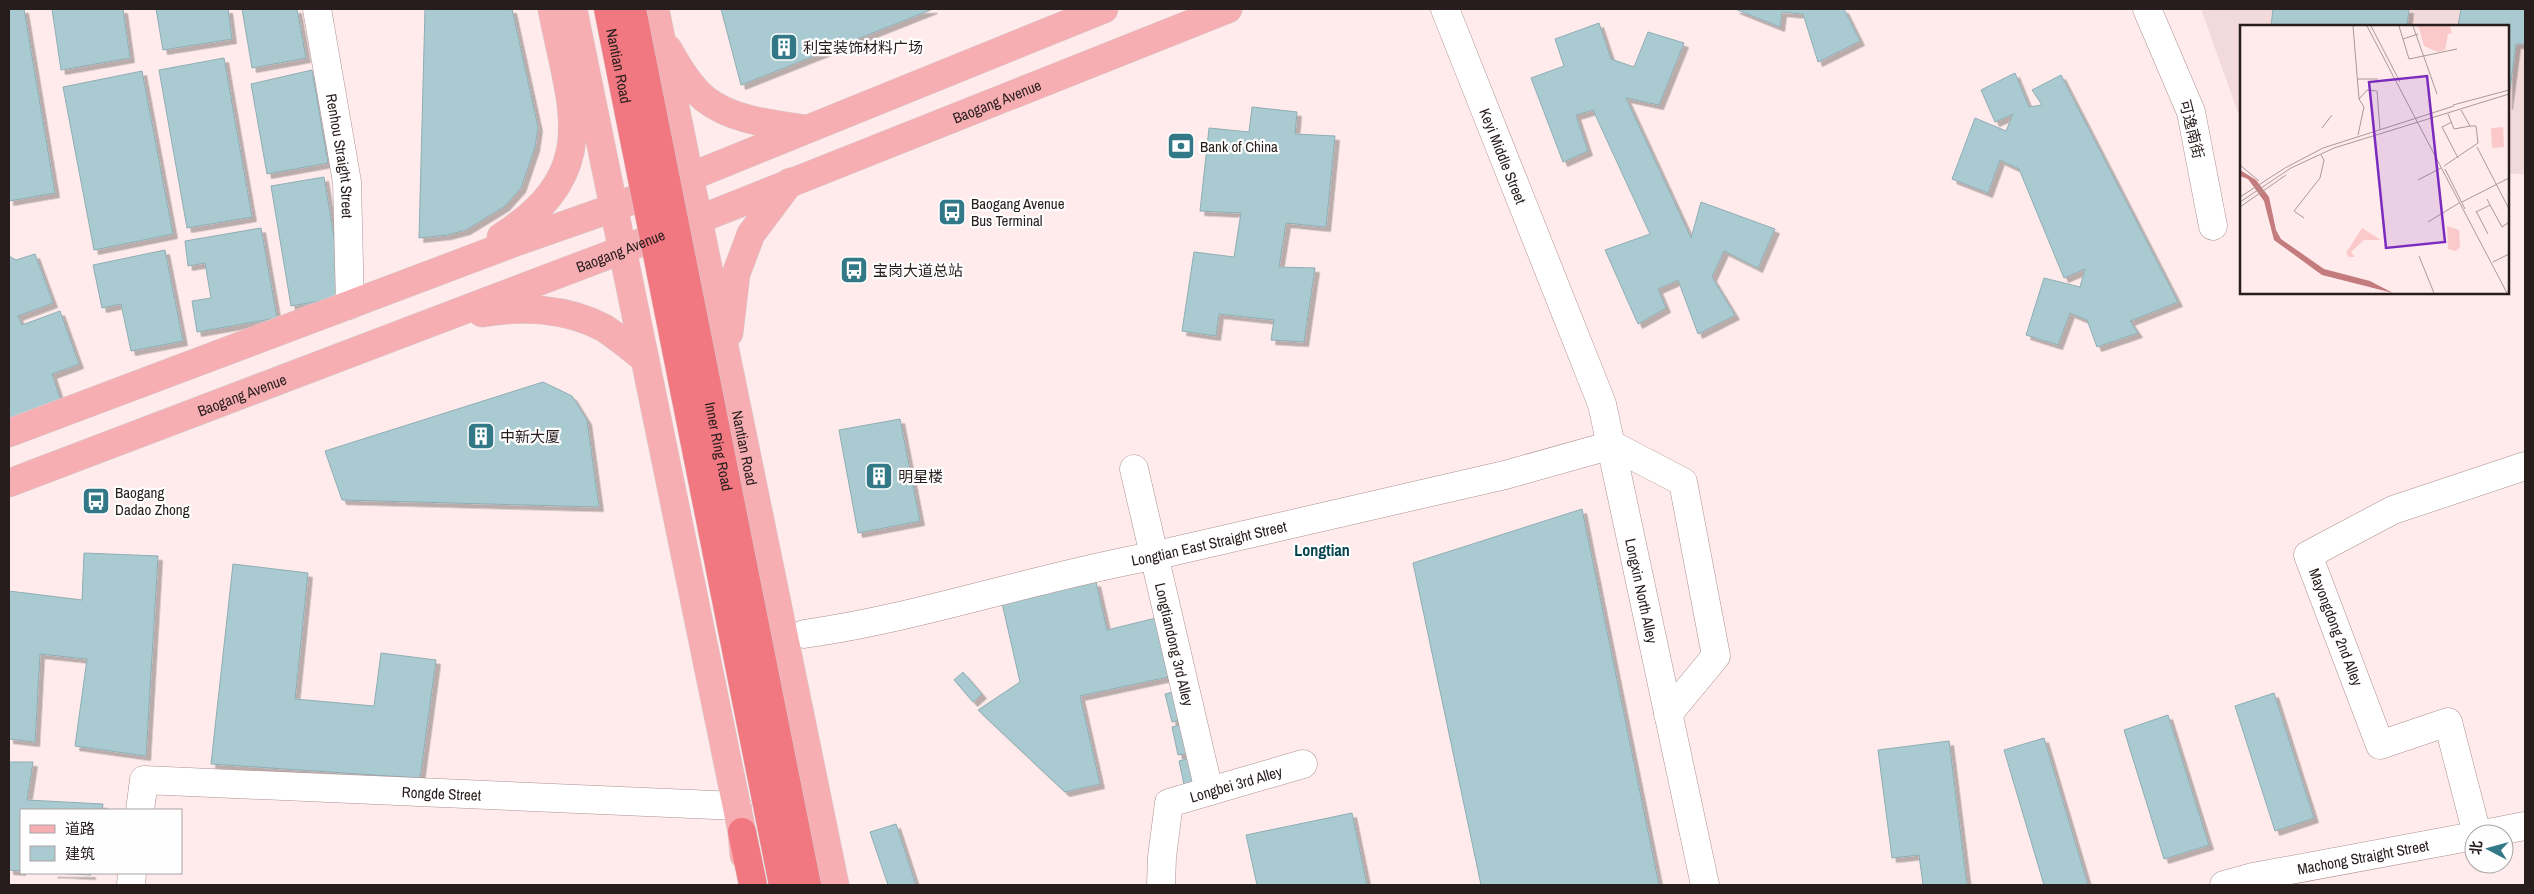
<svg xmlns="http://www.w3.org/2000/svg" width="2534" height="894" font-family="'Archivo Narrow','Noto Sans SC',sans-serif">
  <defs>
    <filter id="shadow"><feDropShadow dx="4.5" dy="4.5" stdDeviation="0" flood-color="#0004"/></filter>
  </defs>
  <rect width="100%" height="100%" fill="#ffebeb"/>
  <!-- built -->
  <polygon fill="#f3dada" points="2201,9 2525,9 2525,174 2508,174 2508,26 2242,26 2241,121"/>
  <!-- building -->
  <g fill="#aacad1" stroke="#8eadb4" filter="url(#shadow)">
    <polygon points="9,9 24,9 55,193 9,201"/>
    <polygon points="52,9 123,9 130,58 61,70"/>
    <polygon points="156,9 228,9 232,39 163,50"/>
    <polygon points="242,9 297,9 306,58 252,68"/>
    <polygon points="425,9 512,9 538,127 535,147 521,188 505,206 466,230 447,235 419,238"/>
    <polygon points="721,9 933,9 741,85"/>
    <polygon points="1735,9 1844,9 1860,41 1818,62 1803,14 1782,12 1780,27"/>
    <polygon points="2273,9 2409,9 2407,26 2271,26"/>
    <polygon points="2461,9 2525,9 2525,44 2516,44 2508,105 2508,26 2458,26"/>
    <polygon points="1599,23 1611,59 1634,67 1648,32 1684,43 1659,105 1626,98 1691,238 1701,202 1775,229 1758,268 1724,251 1712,277 1735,315 1698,334 1678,280 1658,289 1666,308 1638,324 1605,250 1650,234 1593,110 1576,115 1588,151 1563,162 1531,78 1564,66 1555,39"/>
    <polygon points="224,58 252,217 187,228 159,70"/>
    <polygon points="312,70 328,163 267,174 251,84"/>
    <polygon points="142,71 173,234 94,250 63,87"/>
    <polygon points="2015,73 2029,107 2042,105 2032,90 2061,75 2178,302 2130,321 2138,333 2097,347 2087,320 2070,313 2058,345 2026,335 2044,278 2080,287 2085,269 2064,278 2019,169 2000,160 1988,193 1952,179 1975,118 2006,131 2013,114 1995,122 1981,90"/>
    <polygon points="1252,107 1297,112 1295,134 1335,136 1326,227 1286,223 1279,267 1315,268 1304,342 1271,340 1274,320 1219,314 1216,336 1182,331 1194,252 1234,257 1241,213 1200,211 1209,128 1249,132"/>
    <polygon points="324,177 344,297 291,306 271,186"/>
    <polygon points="261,228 277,318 197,332 192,301 211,298 205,263 188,266 185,241"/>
    <polygon points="165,250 183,341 131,351 121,304 102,308 93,265"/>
    <polygon points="35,254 53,303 18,316 22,325 60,311 79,364 52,374 62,404 9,423 9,256 16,260"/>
    <polygon points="543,382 572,396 587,420 599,507 342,500 325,451"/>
    <polygon points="900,419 920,521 858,533 839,430"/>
    <polygon points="1582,509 1659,885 1481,885 1413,563"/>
    <polygon points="84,553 158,556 146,756 75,746 87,659 40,654 35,742 9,739 9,591 82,600"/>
    <polygon points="233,564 308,573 295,699 374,706 381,653 436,660 420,778 211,764"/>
    <polygon points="1096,582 1107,630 1156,618 1168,677 1080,696 1100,784 1065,792 978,710 1020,682 1002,603"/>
    <polygon points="963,672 982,694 973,702 954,680"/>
    <polygon points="1177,691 1183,719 1172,722 1165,694"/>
    <polygon points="2274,693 2314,818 2275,831 2235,706"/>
    <polygon points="2168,715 2209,845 2164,859 2124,730"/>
    <polygon points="1184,724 1190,753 1178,755 1172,727"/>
    <polygon points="2044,738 2088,885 2044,885 2004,750"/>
    <polygon points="1949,741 1967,885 1923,885 1919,855 1892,858 1878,750"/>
    <polygon points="1191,758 1197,787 1185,789 1179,761"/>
    <polygon points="9,762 33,762 27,800 103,804 102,810 21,810 21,871 9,870"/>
    <polygon points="1352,813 1367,885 1257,885 1246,835"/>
    <polygon points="896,824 916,885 888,885 870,832"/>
    <polygon points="53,873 91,873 91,875"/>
  </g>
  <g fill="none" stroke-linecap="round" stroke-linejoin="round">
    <!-- minor casing -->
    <g stroke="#ae9191" stroke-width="29">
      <g id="minor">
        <path id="s1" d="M 317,9 L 347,182 L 350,305"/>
        <path id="s2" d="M 1445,9 L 1602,404 L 1705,885"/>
        <polyline points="2147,9 2191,112 2213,226"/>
        <path id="s3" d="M 1134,469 L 1209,791"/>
        <path id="s4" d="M 804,634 C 923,617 1036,577 1153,556 L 1505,475 L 1612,445 L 1683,482 L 1716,656 L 1668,714"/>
        <path id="s5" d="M 140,810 L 144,780 L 737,806"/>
        <polyline points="2477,834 2448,722 2380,745 2308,555 2393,510 2525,466"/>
        <polyline points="2483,834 2525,826"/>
        <polyline points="131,885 132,873"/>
        <path id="s6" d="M 1161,885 L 1162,857 L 1169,803 L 1303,764"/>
        <path id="s7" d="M 2224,885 L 2253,877 L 2474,836"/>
      </g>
    </g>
    <!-- major casing -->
    <g stroke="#d4d2d2" stroke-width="29">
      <g id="major">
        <polyline points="573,9 742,832 744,855"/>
        <path id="s8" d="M 655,9 L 835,885"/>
        <path d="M 668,49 C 678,66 689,86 705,99 C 733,121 773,124 807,129"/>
        <path d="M 501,237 C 604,171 571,109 552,9"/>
        <path d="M 482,313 C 522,306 567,308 604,328 C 618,337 631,348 645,359"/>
        <polyline points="729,333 736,274 751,234 790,182"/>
        <polyline points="9,433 516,242 613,208 1104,9"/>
        <path id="s9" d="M 9,483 L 622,250 L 1228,9"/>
      </g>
    </g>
    <!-- highway casing -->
    <g stroke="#d4d2d2" stroke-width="29">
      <polyline id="highway" points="742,832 753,885"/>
    </g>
    <!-- minor -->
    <use href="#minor" stroke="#fff" stroke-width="28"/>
    <!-- major -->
    <use href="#major" stroke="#f7aeb3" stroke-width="28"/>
    <!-- highway -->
    <use href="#highway" stroke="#f17881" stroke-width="28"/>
    <!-- highway-bridge casing -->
    <g stroke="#d4d2d2" stroke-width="29" stroke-linecap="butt">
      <g id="highway-bridge">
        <path id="s10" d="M 608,9 L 783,885"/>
        <path id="s11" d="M 632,9 L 807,885"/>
      </g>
    </g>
    <!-- highway-bridge -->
    <use href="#highway-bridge" stroke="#f17881" stroke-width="28"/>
  </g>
  <!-- icons -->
  <defs>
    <g id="building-square" transform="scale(1.4375)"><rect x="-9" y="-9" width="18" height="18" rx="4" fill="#337886" stroke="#fefefe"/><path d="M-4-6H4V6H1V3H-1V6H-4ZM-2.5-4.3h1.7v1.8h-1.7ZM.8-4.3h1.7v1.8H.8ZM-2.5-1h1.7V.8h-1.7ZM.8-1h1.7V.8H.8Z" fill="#fff"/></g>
    <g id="bank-square" transform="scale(1.4375)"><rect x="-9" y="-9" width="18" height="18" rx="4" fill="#337886" stroke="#fefefe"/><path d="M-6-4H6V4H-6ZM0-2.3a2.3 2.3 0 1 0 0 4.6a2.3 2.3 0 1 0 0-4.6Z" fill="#fff"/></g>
    <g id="bus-square" transform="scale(1.4375)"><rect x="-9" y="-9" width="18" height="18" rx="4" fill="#337886" stroke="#fefefe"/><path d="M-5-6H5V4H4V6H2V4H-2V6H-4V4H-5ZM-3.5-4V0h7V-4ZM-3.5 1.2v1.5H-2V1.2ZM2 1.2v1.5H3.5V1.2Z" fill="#fff"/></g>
  </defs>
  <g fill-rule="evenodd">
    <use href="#building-square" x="784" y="47"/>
    <use href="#bank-square" x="1181" y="146"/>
    <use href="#bus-square" x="952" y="212"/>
    <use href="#bus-square" x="854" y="270"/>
    <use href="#building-square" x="481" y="436"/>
    <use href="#building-square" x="879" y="476"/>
    <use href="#bus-square" x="96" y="501"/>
  </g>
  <g text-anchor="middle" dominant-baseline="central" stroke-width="4.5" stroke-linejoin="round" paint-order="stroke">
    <!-- poi labels -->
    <g font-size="15" fill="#281d1d" stroke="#fefefe" text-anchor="start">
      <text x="803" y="47">利宝装饰材料广场</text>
      <text x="1200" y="146">Bank of China</text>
      <text x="971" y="203">Baogang Avenue<tspan x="971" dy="17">Bus Terminal</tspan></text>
      <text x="873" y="270">宝岗大道总站</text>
      <text x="500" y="436">中新大厦</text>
      <text x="898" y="476">明星楼</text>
      <text x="115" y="492">Baogang<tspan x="115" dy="17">Dadao Zhong</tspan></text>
    </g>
    <!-- street labels -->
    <g font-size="15" fill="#281d1d" stroke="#fefefe">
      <text stroke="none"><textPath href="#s10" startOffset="58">Nantian Road</textPath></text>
      <text stroke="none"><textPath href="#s9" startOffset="1059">Baogang Avenue</textPath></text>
      <text transform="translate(2192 129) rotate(76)">可逸南街</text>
      <text stroke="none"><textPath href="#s2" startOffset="158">Keyi Middle Street</textPath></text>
      <text stroke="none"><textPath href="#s1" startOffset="149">Renhou Straight Street</textPath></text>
      <text stroke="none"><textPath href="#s9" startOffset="654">Baogang Avenue</textPath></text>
      <text stroke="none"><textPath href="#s9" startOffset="249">Baogang Avenue</textPath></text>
      <text stroke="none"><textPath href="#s11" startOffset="446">Inner Ring Road</textPath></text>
      <text stroke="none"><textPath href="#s8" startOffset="448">Nantian Road</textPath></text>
      <text stroke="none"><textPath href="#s4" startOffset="415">Longtian East Straight Street</textPath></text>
      <text stroke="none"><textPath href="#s2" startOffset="616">Longxin North Alley</textPath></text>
      <text transform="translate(2336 627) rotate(69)">Mayongdong 2nd Alley</text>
      <text stroke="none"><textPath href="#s3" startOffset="180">Longtiandong 3rd Alley</textPath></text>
      <text stroke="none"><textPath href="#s6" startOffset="152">Longbei 3rd Alley</textPath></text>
      <text stroke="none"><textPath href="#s5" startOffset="328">Rongde Street</textPath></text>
      <text stroke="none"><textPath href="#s7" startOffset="142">Machong Straight Street</textPath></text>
    </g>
    <!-- neighbourhood labels -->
    <g font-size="16" font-weight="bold" fill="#06444f" stroke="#fefefe">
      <text x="1322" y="550">Longtian</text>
    </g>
  </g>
  <!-- overview -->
  <g transform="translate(2240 25)">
    <rect width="269" height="269" fill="#ffebeb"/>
    <path d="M 175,1 L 210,1 L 212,8 L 208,9 L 205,25 L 198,27 L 184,21 L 179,3 ZM 263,102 L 264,122 L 252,123 L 251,103 ZM 207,201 L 219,205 L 220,222 L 216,226 L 208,224 ZM 122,203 L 141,215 L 124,215 L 111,227 L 115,232 L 109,232 L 106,228 Z" fill="#fbc9ca"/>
    <path d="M 0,145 L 16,155 L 29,172 L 36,205 L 41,214 L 84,244 L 130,256 L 153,268 L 82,250 L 34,215 L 24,176 L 8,154 L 0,151 Z" fill="#c47b7e"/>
    <path fill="none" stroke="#a99999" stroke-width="1" d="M 113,1 L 119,74 L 124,82 L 118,110M 127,1 L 267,268M 131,1 L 160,57M 159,1 L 169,34 L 217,24M 173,1 L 197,69M 163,14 L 178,9M 117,54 L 138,54M 119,74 L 127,65 L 137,66 L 140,105M 213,80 L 269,65M 208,89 L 214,104 L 230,101M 212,97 L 202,102 L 218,133M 82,103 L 92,90M 237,122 L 269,184M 0,140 L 19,156M 204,141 L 238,118 L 236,101 L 230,101 L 221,85M 205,144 L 225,184M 178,155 L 201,143M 0,172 L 45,143 L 83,123 L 214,81M 0,177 L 51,143 L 94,123 L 269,69M 222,177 L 269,153M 250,180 L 262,202 L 269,197M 0,182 L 46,150M 236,186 L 248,209M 236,187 L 250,180 L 247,174M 64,193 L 54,186 L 80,153 L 84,135 L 81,130M 188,197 L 219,178M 179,231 L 194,268M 253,237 L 269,229"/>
    <path fill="#7b2cbf" fill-opacity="0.15" stroke="#7b2cbf" stroke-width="2.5" d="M 187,51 L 205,217 L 146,223 L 129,57 Z"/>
    <rect width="269" height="269" fill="none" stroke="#281d1d" stroke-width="2.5"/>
  </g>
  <!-- border -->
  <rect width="2534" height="894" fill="none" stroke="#281d1d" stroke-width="20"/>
  <!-- legend -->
  <rect x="20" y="809" width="162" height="65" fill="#fefefe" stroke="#a8a4a4"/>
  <rect x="30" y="825" width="25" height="8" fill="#f7aeb3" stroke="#a8a4a4"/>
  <text x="65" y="834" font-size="15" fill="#281d1d">道路</text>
  <rect x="30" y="846" width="25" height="15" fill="#aacad1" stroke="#a8a4a4"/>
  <text x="65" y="859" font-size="15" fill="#281d1d">建筑</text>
  <!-- north arrow -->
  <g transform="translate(2489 849) rotate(276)"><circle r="24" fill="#fefefe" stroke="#a8a4a4"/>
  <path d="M0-4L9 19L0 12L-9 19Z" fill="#337886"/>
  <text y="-8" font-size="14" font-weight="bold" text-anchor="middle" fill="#281d1d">北</text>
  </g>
</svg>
